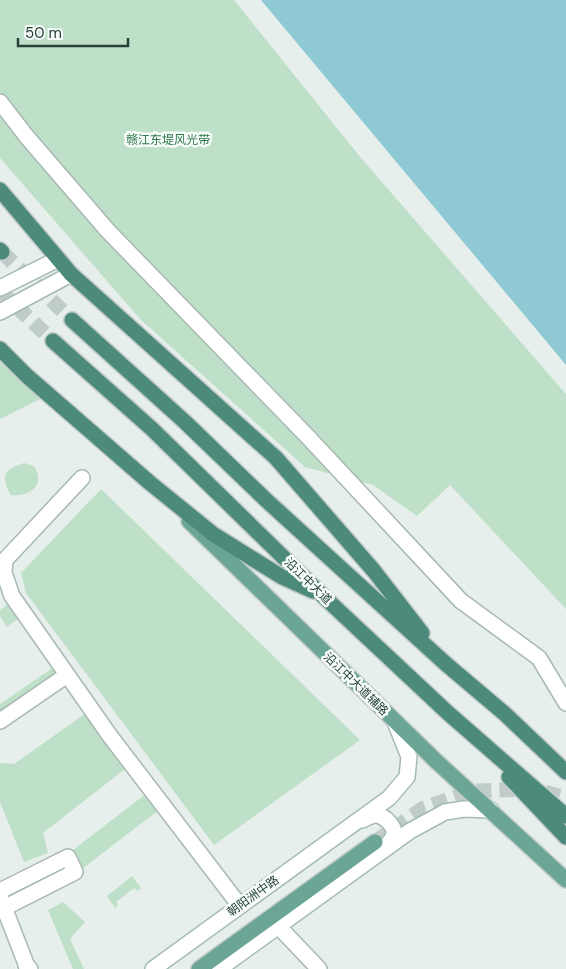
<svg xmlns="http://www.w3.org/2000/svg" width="566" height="969" font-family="'DM Sans','Noto Sans SC',sans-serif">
  <rect width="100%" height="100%" fill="#e6efeb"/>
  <!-- green -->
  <g fill="#bfe0c8">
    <polygon points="0,0 234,0 361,158 566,394 566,609 450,485 417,516 373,485 305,467 141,320 0,158"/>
    <polygon points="0,362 40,399 0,419"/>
    <path d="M 24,463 L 34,466 C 46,485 30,497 11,495 C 7,490 2,477 8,471 C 12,467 19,465 24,463 Z"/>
    <polygon points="101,489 360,740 214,845 26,593 21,573"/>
    <polygon points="12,602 60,670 0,712 0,704 54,667 19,618 7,627 0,616 0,610"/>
    <polygon points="89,711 130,765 43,833 48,853 24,862 0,802 0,763 14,764"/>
    <polygon points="147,793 160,809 82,869 69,853"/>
    <polygon points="132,876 141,888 137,891 134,888 116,902 118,905 115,908 107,896"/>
    <polygon points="63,902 85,922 70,939 84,969 73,969 48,910"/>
  </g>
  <!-- water -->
  <polygon fill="#8ec9d4" points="261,0 566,0 566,365"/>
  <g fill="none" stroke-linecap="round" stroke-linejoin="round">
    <!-- primary-tunnel -->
    <polyline stroke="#bfccc8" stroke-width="15" stroke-dasharray="15 8" stroke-linecap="butt" points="375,842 424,808 473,791 533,789 566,798"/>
    <!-- trunk-tunnel -->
    <g stroke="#bfccc8" stroke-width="15" stroke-dasharray="15 8" stroke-linecap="butt">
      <polyline points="2,252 72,320"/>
      <polyline points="0,291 53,341"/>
    </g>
    <!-- minor casing -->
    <g stroke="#a8b8b2" stroke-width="18">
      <g id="minor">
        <polyline points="82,478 5,560 4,573 12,596 110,736 240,906"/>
        <polyline points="0,721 67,675"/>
        <polyline points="0,891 68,857 75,872 4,908"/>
        <polyline points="278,926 319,969"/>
      </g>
    </g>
    <!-- tertiary casing -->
    <g stroke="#a8b8b2" stroke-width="18">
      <g id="tertiary">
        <polyline points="0,102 27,137 108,231 308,437 461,601 539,658 566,703"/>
        <polyline points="0,897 28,969"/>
      </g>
    </g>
    <!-- secondary casing -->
    <g stroke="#a4bbb3" stroke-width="18">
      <g id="secondary">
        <polyline points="0,288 58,259"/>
        <polyline points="0,312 71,274"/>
        <path d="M 362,820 C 367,818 373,814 378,815 C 385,817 395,826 394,834 C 393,839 388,844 385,848"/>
        <polyline points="26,965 30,969"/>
        <polyline points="153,969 389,798 407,777 409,757 395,722"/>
        <polyline points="219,969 410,831 445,812 464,809 491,810"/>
      </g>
    </g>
    <!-- primary casing -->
    <g stroke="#c2cac8" stroke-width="18">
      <g id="primary">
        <polyline points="189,521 436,761 566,880"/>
        <polyline points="199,969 375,842"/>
      </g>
    </g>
    <!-- trunk casing -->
    <g stroke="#c2cac8" stroke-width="18">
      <g id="trunk">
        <polyline points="0,190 71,274 276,458 374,571 422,633"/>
        <polyline points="0,250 2,252"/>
        <polyline points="72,320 185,422 266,500 446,664 505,714 566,772"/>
        <polyline points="53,341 152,429 323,596 448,713 566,816"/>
        <polyline points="0,349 27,376 150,483 213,534 282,577 313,591"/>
        <polyline points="509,777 566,837"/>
      </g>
    </g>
    <!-- minor -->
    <use href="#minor" stroke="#fff" stroke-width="15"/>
    <!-- tertiary -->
    <use href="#tertiary" stroke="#fff" stroke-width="15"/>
    <!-- secondary -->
    <use href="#secondary" stroke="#fff" stroke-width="15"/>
    <!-- primary -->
    <use href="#primary" stroke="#6aa596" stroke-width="15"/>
    <!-- trunk -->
    <use href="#trunk" stroke="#4c8a7c" stroke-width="15"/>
  </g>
  <g text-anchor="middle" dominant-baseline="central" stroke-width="5" stroke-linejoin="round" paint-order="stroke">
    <!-- park labels -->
    <g font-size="12" fill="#2d7a4b" stroke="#f7fbf9">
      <text x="168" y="140">赣江东堤风光带</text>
    </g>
    <!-- street labels -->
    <g font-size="12" fill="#24423a" stroke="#f7fbf9">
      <text transform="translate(308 581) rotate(44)">沿江中大道</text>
      <text transform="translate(356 684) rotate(44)">沿江中大道辅路</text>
      <text transform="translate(253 896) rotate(-36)">朝阳洲中路</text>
    </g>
  </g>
  <!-- scale -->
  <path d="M18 38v8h110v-8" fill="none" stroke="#24423a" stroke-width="2.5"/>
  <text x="25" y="38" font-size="15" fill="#24423a" stroke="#f7fbf9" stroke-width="4" paint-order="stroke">50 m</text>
</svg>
